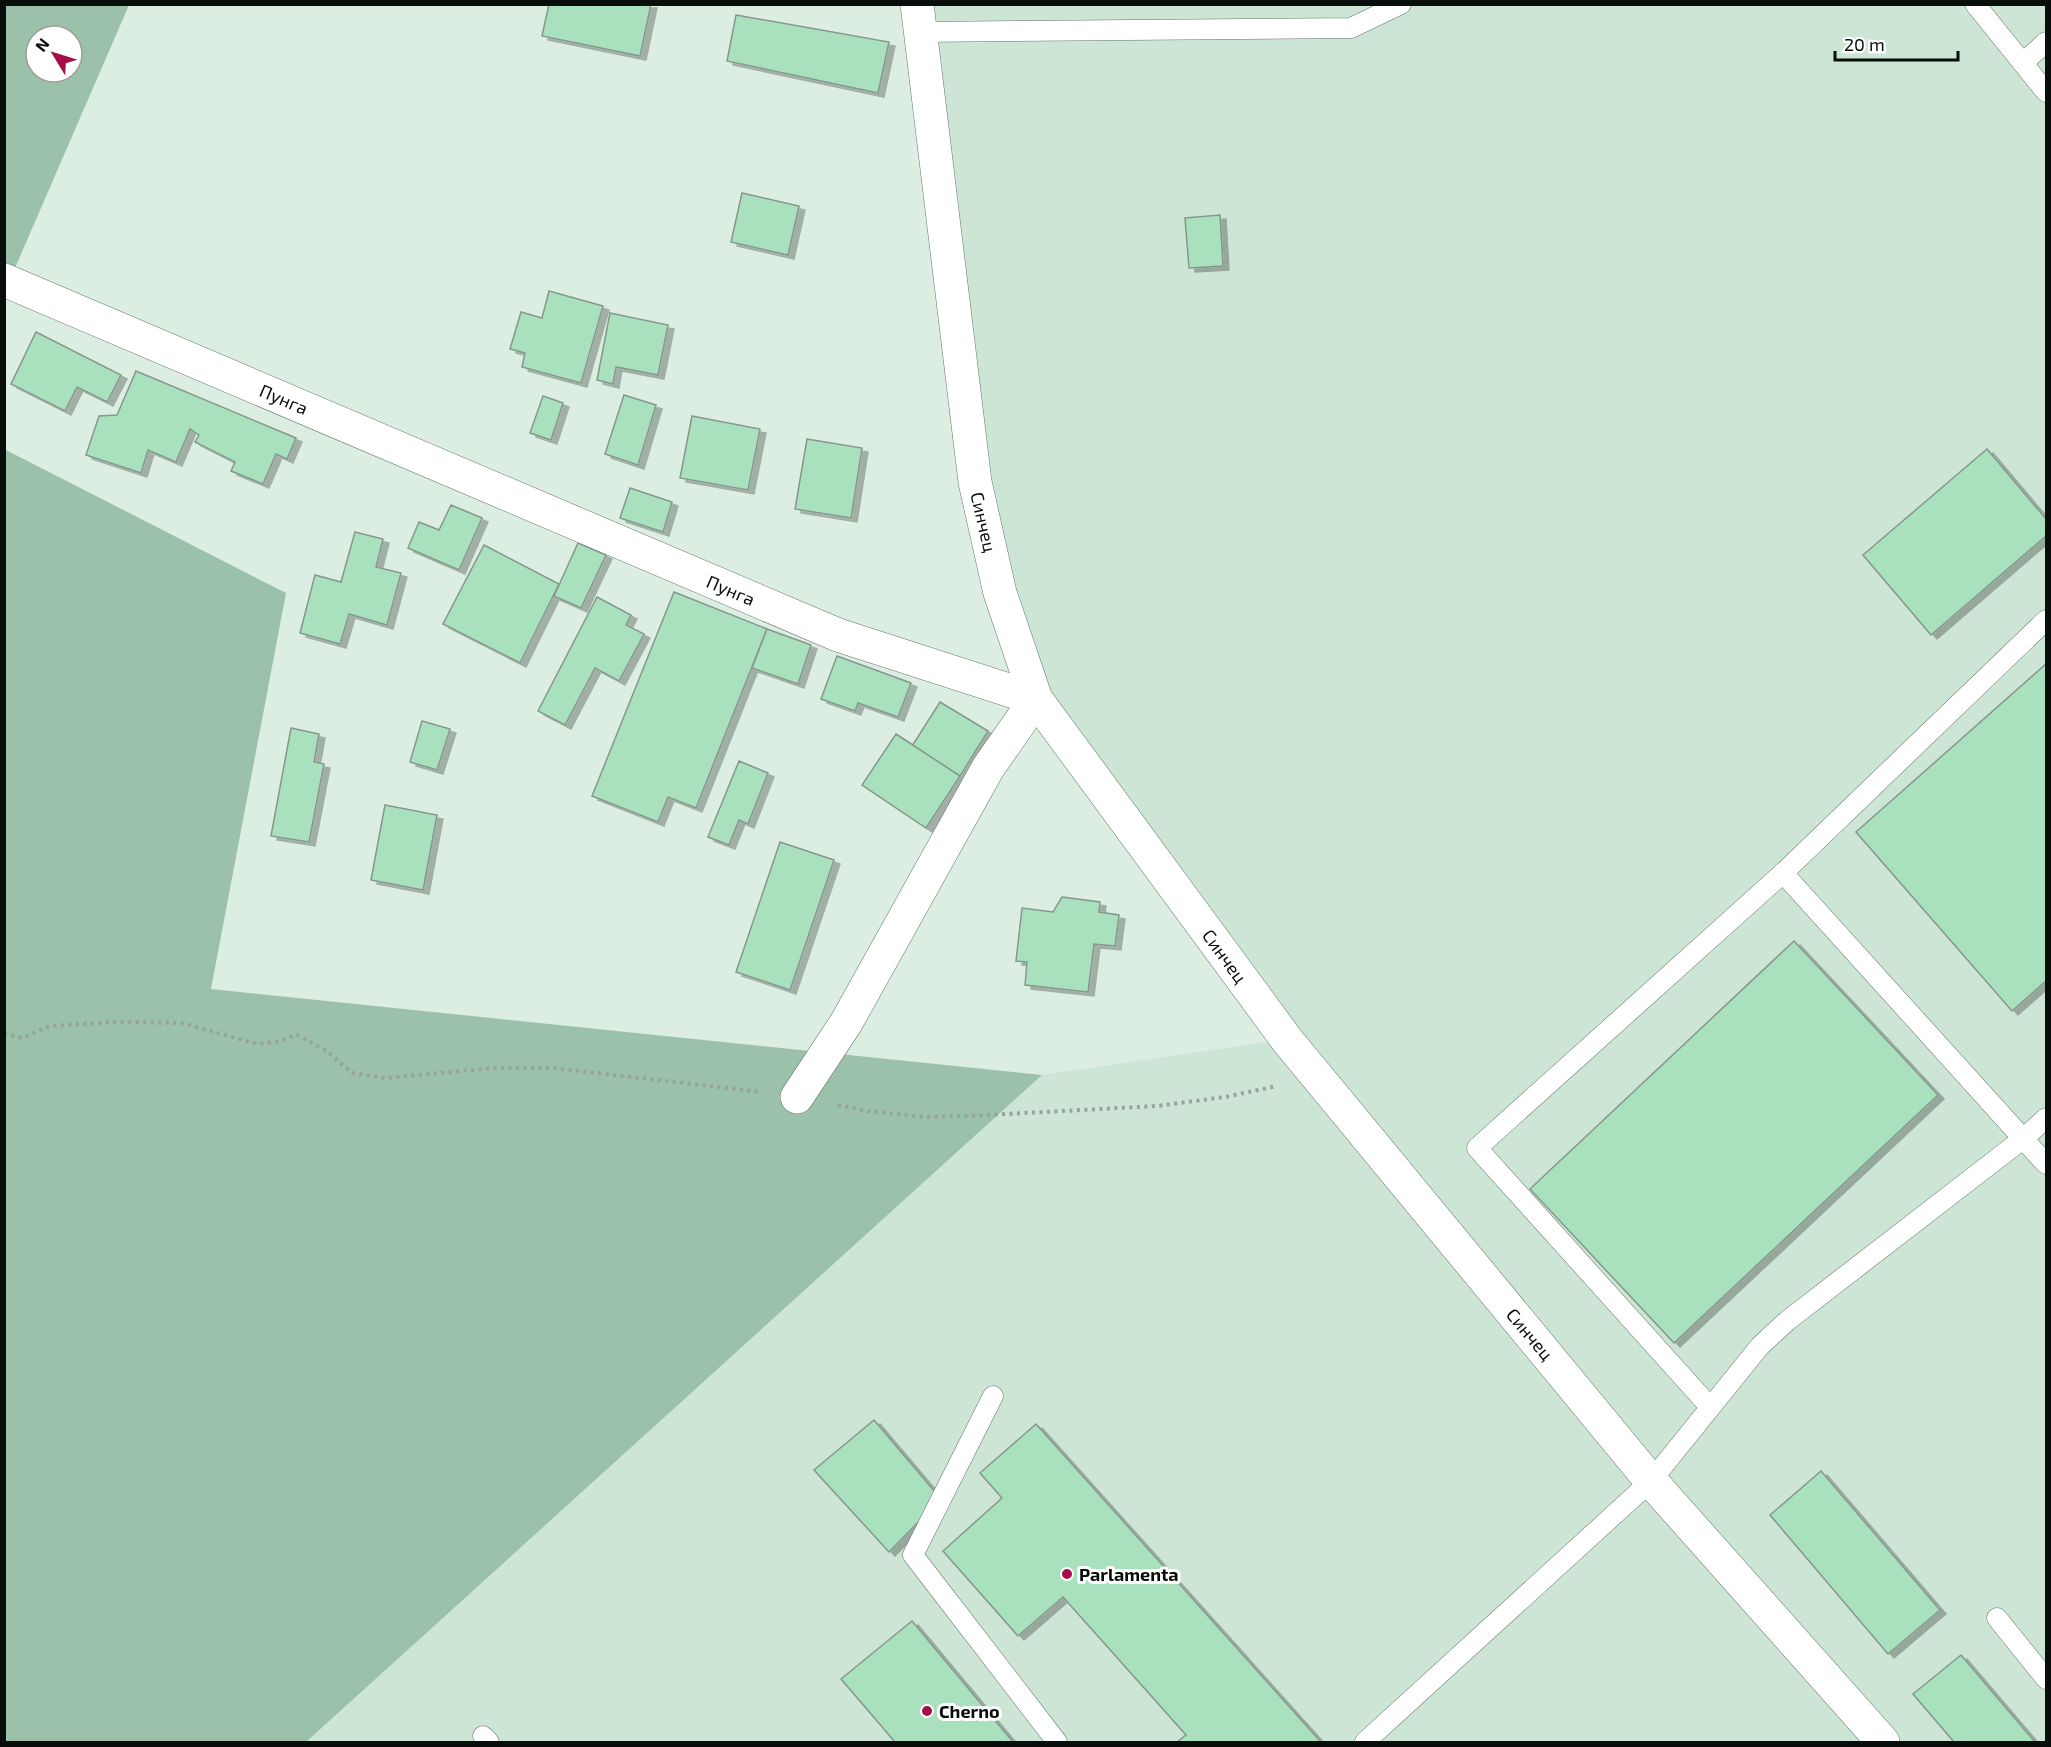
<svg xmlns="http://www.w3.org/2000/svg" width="2051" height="1747" font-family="'Exo 2',sans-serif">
  <defs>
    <filter id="shadow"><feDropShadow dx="6" dy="4" stdDeviation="0" flood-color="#0004"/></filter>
  </defs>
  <rect width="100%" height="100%" fill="#dceee2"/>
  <!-- built -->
  <polygon fill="#cce5d5" points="917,5 2046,5 2046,1742 306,1742 1042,1075 1287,1039 1036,699 1000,593"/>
  <!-- green -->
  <g fill="#9cc1aa" fill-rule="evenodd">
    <path d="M 5,5 L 129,5 L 5,291 ZM 36,36 L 72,36 L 72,72 L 36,72 Z"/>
    <polygon points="4,449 286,593 211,989 1042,1075 306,1742 5,1742"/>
  </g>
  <!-- building -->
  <g fill="#a9e1bf" stroke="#86978c" stroke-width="1.5" filter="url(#shadow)">
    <polygon points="549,4 651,4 640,56 542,36"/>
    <polygon points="736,15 889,42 878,93 727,61"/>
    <polygon points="742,193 799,206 788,255 731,242"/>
    <polygon points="1220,215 1223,266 1189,268 1185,218"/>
    <polygon points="549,291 603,306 581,383 522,367 525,353 510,349 521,312 542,318"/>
    <polygon points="610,313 668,325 658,375 616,367 613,384 597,380"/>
    <polygon points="36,332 121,375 107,402 77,387 65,411 11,384"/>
    <polygon points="136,371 296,438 287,459 276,454 263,484 231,471 235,462 195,442 199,435 190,429 176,462 148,450 141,473 86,455 99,416 117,415"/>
    <polygon points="624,395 656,405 638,465 605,454"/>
    <polygon points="543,396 563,403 551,440 530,433"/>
    <polygon points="692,416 760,429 748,490 680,478"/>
    <polygon points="807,439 862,448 851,518 795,509"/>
    <polygon points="1987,449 2046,519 2046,536 1931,635 1863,555"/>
    <polygon points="630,488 672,502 663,532 620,518"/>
    <polygon points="451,505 482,518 459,570 408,548 419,522 439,530"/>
    <polygon points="355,532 383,539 376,567 401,573 387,625 349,614 340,644 300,633 315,575 341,582"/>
    <polygon points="578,543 606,555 581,608 554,596"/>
    <polygon points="484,545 559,584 520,663 443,624"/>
    <polygon points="674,592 767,629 696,808 668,797 658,822 592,796"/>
    <polygon points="597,597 631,615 626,625 644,634 619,681 595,668 565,725 538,711"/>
    <polygon points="767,629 811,645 798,684 752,668"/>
    <polygon points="837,656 911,683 898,717 858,703 855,711 821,699"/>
    <polygon points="2046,664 2046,981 2012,1011 1856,832"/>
    <polygon points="940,702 988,731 960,776 912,746"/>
    <polygon points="422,721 450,729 437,770 410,762"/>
    <polygon points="291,728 319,734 314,762 324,764 309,842 271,836"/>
    <polygon points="896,734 960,776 926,828 862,785"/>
    <polygon points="739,761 768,773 748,824 739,820 729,845 708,837"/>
    <polygon points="385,805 437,815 423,890 371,880"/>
    <polygon points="780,842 834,860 790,990 736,972"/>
    <polygon points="1062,897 1100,902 1099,912 1119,915 1115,946 1094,944 1088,992 1025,985 1027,962 1016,961 1022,908 1053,912"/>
    <polygon points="1794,941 1938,1095 1674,1343 1530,1189"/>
    <polygon points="874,1420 941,1499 889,1552 814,1470"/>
    <polygon points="1036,1424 1321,1742 1177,1742 1186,1735 1063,1597 1018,1636 943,1551 1002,1498 980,1473"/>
    <polygon points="1821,1471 1940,1610 1888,1654 1770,1515"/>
    <polygon points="912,1621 1013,1742 895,1742 841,1679"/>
    <polygon points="1961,1655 2035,1742 1954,1742 1913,1694"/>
  </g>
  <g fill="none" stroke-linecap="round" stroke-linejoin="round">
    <!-- lane casing -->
    <g stroke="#65756b" stroke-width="21">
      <g id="lane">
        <polyline points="1975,4 2046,92"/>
        <polyline points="920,32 1351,28 1401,4"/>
        <polyline points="2023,63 2046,42"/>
        <polyline points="2046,620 1783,873 2046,1164"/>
        <polyline points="993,1396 913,1555 1057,1742"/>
        <polyline points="1710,1407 1477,1148 1783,873"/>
        <polyline points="1997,1618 2046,1679"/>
        <polyline points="483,1736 489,1742"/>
        <polyline points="1365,1742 1651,1481 1760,1346 1787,1321 2024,1138 2046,1118"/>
      </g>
    </g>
    <!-- street casing -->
    <g stroke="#65756b" stroke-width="34">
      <g id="street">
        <polyline points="917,4 975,482 1000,593 1036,699 1287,1040 1651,1481 1883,1742"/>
        <polyline points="4,280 838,635 1036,699 988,768 846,1023 797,1097"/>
      </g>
    </g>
    <!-- path -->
    <g stroke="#95a399" stroke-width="4" stroke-dasharray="3 4.5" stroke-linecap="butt">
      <polyline points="4,1033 22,1038 50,1026 114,1022 182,1023 257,1044 275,1042 297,1035 327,1051 352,1073 385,1078 495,1068 553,1068 762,1092"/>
      <polyline points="838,1105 868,1111 926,1117 987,1115 1157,1106 1225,1097 1277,1086"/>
    </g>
    <!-- lane -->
    <use href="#lane" stroke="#fff" stroke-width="20"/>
    <!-- street -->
    <use href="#street" stroke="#fff" stroke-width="33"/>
  </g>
  <!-- markers -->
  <g fill="#a50e47" stroke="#fff" stroke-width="2">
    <circle cx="1067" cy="1574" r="6"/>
    <circle cx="927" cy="1711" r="6"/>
  </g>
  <g text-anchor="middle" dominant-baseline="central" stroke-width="6" stroke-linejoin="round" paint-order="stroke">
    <!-- street labels -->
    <g font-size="18" fill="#080e0a" stroke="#fff">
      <text transform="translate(284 399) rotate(23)">Пунга</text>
      <text transform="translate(984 522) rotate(77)">Синчец</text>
      <text transform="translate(731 590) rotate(23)">Пунга</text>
      <text transform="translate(1225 956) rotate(54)">Синчец</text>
      <text transform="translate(1530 1334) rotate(50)">Синчец</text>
    </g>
    <!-- poi labels -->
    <g font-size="18" font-weight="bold" fill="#080e0a" stroke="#fff" text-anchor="start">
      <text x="1079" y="1574">Parlamenta</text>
      <text x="939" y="1711">Cherno</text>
    </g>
  </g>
  <!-- border -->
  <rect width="2051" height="1747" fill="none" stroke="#080e0a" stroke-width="12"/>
  <!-- north arrow -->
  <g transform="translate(54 54) rotate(308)"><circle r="28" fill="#ffffff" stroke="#9c9f9d" stroke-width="1.5"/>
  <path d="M0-4.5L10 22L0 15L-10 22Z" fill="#a50e47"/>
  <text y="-9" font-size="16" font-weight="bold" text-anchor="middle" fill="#080e0a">N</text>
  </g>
  <!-- scale -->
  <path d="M1835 51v9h123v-9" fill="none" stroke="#080e0a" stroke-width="3"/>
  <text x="1844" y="51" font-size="18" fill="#080e0a" stroke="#ffffff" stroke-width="4.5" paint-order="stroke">20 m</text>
</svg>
